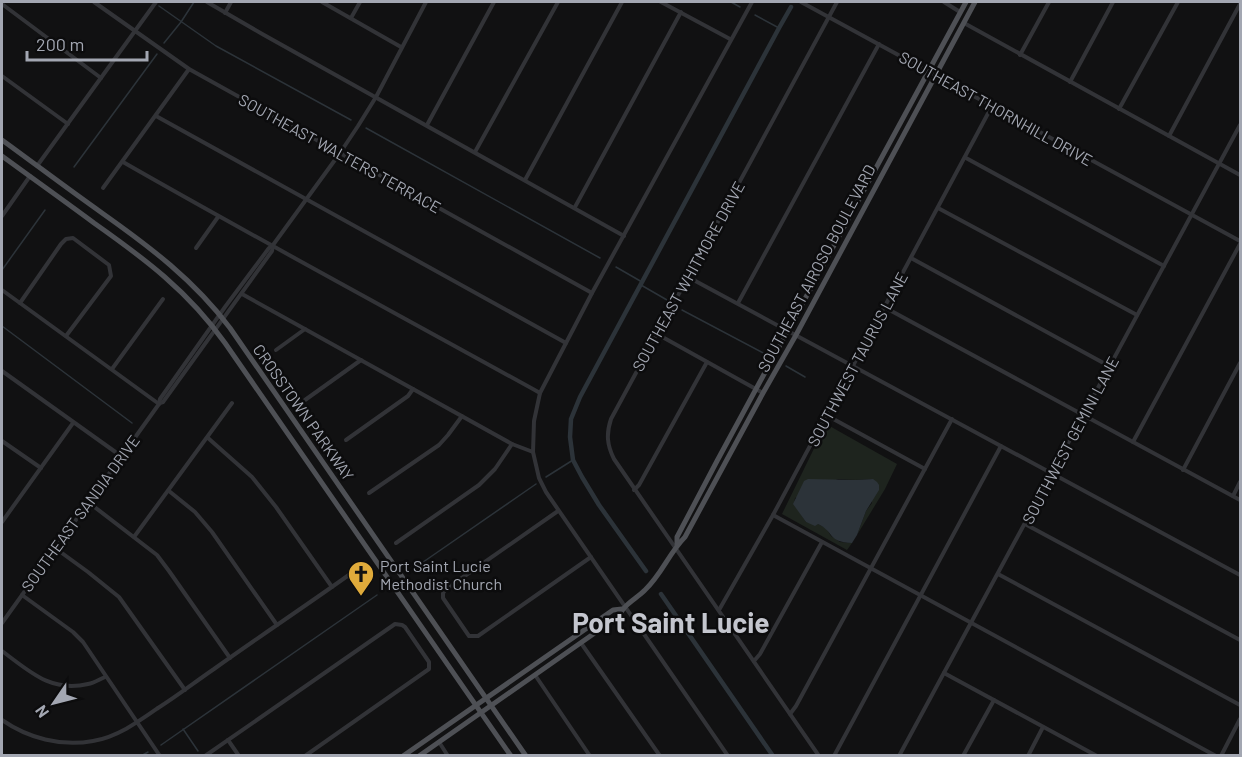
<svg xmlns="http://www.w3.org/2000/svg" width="1242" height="757" font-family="Barlow,sans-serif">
  <rect width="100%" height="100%" fill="#111112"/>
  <!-- green -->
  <polygon fill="#1e241e" points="826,424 897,464 885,489 857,535 866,511 872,503 872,479 856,480 838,479 795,498 794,504 806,522 818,524 826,528 831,536 840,542 852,543 847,550 782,514"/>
  <!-- water -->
  <path fill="#2c3339" d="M 808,479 L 856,480 L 873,479 L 877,482 L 879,485 L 879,490 L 866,511 L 857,535 L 852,543 C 827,542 835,532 818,524 L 815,526 L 806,522 L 793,504 L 804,481 Z"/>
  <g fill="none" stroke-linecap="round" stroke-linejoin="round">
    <!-- stream -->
    <g stroke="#2c3339" stroke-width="1.5">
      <polyline points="731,2 740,7"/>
      <polyline points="159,6 216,46 351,120"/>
      <polyline points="755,15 779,28"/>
      <polyline points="164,43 181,22 194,2"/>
      <polyline points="366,128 600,258"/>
      <polyline points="74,167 157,54"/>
      <polyline points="616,267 642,282"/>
      <polyline points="2,270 45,210"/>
      <polyline points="641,285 667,300"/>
      <polyline points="682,310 767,355"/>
      <polyline points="2,326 132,423"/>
      <polyline points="786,366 805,377"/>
      <polyline points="546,477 573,460"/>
      <polyline points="416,567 536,484"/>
      <polyline points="183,729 198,751"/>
      <polyline points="161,745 377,595"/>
      <polyline points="141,756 148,752"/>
    </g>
    <!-- canal -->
    <g stroke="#2c3339" stroke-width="4.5">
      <polyline points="646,571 599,505 582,477 573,460 570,437 571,419 580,397 779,28 791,7"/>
      <polyline points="661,594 773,756"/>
    </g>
    <!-- minor -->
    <g stroke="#323337" stroke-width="4">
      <polyline points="94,2 189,69 592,293"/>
      <polyline points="207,2 264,35 624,236"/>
      <polyline points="322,2 401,47"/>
      <polyline points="661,2 730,39"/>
      <polyline points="801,2 1240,241"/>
      <polyline points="944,2 960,12"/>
      <polyline points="2,4 101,78"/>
      <polyline points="225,13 231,2"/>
      <polyline points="351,18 360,2"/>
      <polyline points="964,23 1240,175"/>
      <polyline points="1020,55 1049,2"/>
      <polyline points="2,76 68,124"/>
      <polyline points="1070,82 1113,2"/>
      <polyline points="1119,109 1178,2"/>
      <polyline points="156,116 566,343"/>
      <polyline points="427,125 494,2"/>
      <polyline points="1169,136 1240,4"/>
      <polyline points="475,152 558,2"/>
      <polyline points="966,158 1164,266"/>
      <path d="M 123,162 C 261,241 401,316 540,393"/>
      <polyline points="37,166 156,2"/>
      <polyline points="525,180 622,2"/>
      <polyline points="103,188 189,69"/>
      <polyline points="575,207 681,12"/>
      <polyline points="938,208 1137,315"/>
      <polyline points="2,216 30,176"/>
      <polyline points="196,248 218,217"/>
      <polyline points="911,258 1109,366"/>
      <polyline points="688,277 1240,575"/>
      <polyline points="2,290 159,404"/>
      <polyline points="242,294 512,444 533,452"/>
      <polyline points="20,303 61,244 66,239 73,238 109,265 111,276 66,336"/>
      <polyline points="738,303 879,44"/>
      <path d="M 884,307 C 1002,372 1121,436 1240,500"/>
      <polyline points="657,334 763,393"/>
      <polyline points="276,350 305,329"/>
      <polyline points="112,369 163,299"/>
      <polyline points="2,371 121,456"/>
      <polyline points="305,400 361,360"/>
      <polyline points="160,403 163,402 272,251 273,245"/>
      <polyline points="826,415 925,469"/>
      <polyline points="208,438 252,477 276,507 332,587"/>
      <polyline points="346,440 408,396 413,389"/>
      <polyline points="2,441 41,468"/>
      <polyline points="1133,442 1240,244"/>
      <polyline points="1183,470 1240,363"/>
      <polyline points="634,490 639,485 707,362"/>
      <polyline points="169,491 195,512 212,532 277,625"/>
      <polyline points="369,493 439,445 448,435 462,416"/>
      <polyline points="1233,496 1240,482"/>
      <polyline points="88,502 157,555 169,571 230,658"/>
      <polyline points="558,511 446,589 443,593 443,598 469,636 478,636 591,557"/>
      <polyline points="773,515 1216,756"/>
      <polyline points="2,522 73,423"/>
      <polyline points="1025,524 1240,640"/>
      <polyline points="134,537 232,403"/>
      <polyline points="396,543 479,485 495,469 512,444"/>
      <polyline points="55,548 88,572 119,597 185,690"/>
      <polyline points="998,574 1240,705"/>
      <polyline points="22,595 73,632 83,642 160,756"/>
      <polyline points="719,610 773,515 992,106"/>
      <polyline points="2,623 159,404 160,399 225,307 269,248 273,245 340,153 358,126 376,97 426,2"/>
      <polyline points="581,643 660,756"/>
      <path d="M 2,651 C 29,671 51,693 88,684 C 94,683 100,679 105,677"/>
      <polyline points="754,661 760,654 822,542"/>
      <polyline points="944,673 1097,756"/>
      <polyline points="535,675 590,756"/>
      <polyline points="790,714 796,706 952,419"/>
      <path d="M 2,720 C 28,738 61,747 93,741 C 117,737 138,722 158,708 C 177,696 195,682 214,669 C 260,636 307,605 353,572"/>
      <polyline points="228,740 239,756"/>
      <polyline points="439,742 448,756"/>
      <polyline points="205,756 395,624 402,625 405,627 429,662 429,669 305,756"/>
      <polyline points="728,756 546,492 539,478 533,452 534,421 540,393 592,293 752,2"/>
      <path d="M 819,756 L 614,459 C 607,445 606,434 611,419 L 837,2"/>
      <polyline points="834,756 1001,446"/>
      <polyline points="899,756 1240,125"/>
      <polyline points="963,756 994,700"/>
      <polyline points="1028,756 1043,727"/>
      <polyline points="1221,756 1240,719"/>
    </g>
    <!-- major -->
    <g stroke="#4e5055" stroke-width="5">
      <path d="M 2,140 C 35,164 68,189 102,213 C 150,247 194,280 230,328 L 526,756"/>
      <path d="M 2,156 C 32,178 63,200 94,223 C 145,259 188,291 225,343 L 511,756"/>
      <polyline points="677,544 677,537 717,461 966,2"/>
      <polyline points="403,756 613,610 622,609"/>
      <path d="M 419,756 L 619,616 C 624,604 636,599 645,590 C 662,574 669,553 685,537 L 763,393 L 796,335 L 975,2"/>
    </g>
  </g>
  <!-- icons -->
  <defs>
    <g id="church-pin" transform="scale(1.35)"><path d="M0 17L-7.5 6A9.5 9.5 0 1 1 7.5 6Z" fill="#e0ab3b" stroke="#0c0c0d"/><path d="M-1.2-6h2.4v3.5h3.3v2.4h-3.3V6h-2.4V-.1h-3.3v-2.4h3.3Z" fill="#111"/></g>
  </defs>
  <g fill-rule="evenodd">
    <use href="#church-pin" x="361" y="574"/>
  </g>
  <g text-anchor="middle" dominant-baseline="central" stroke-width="5" stroke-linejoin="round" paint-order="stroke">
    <!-- street labels -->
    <g font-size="16" fill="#a3a7b2" stroke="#0c0c0d">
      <text transform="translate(996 108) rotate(29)">SOUTHEAST THORNHILL DRIVE</text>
      <text transform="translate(340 153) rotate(29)">SOUTHEAST WALTERS TERRACE</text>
      <text transform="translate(816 268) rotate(-62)">SOUTHEAST AIROSO BOULEVARD</text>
      <text transform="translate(688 276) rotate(-61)">SOUTHEAST WHITMORE DRIVE</text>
      <text transform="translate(857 359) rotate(-62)">SOUTHWEST TAURUS LANE</text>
      <text transform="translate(304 412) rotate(55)">CROSSTOWN PARKWAY</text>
      <text transform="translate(1070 440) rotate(-62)">SOUTHWEST GEMINI LANE</text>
      <text transform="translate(80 513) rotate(-54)">SOUTHEAST SANDIA DRIVE</text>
    </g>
    <!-- poi labels -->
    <g font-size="16" fill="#a3a7b2" stroke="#0c0c0d" text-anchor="start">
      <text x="380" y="565">Port Saint Lucie<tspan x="380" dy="18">Methodist Church</tspan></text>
    </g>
    <!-- town labels -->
    <g font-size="28" font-weight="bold" fill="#c4c6ce" stroke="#0c0c0d">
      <text x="671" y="622">Port Saint Lucie</text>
    </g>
  </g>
  <!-- border -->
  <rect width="1242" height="757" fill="none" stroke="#a3a7b2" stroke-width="6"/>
  <!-- north arrow -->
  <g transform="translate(54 703) rotate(235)" stroke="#0c0c0d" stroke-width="4.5" paint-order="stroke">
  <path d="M0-4.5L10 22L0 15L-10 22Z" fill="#a3a7b2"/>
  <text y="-9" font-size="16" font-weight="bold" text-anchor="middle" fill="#a3a7b2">N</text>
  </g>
  <!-- scale -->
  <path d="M27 51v9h120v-9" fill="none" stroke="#a3a7b2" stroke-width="3"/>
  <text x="36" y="51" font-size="18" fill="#a3a7b2" stroke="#0c0c0d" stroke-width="4.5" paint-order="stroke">200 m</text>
</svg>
